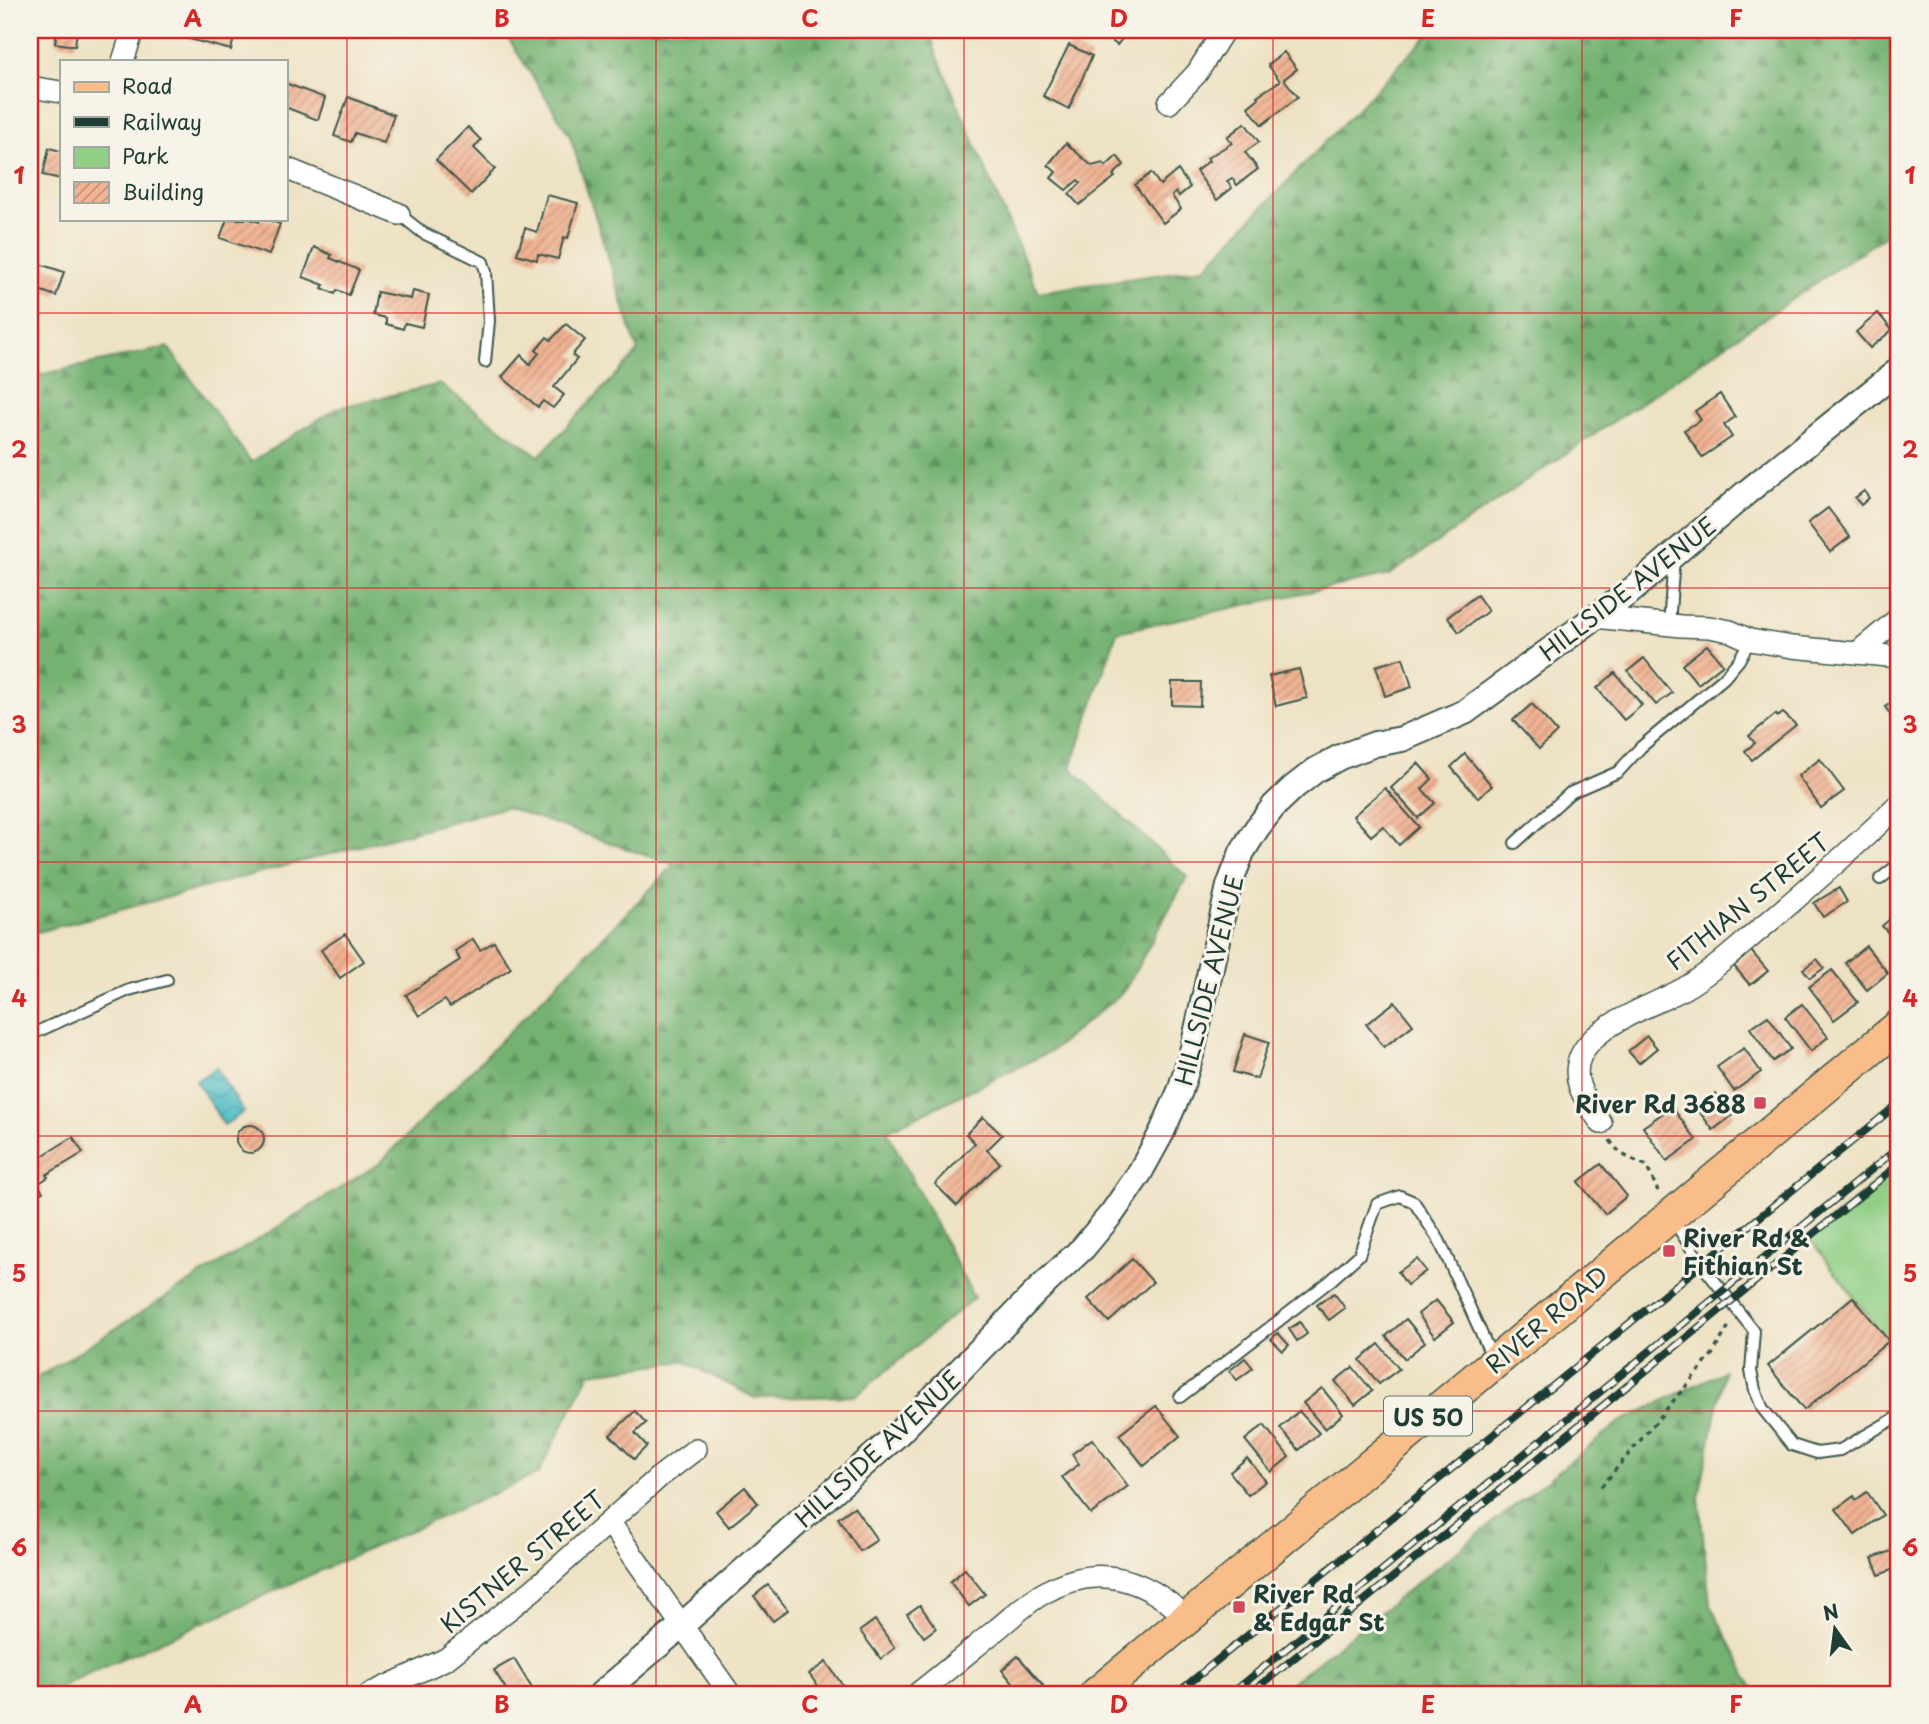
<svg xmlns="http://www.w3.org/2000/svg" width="1929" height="1724" font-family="'Playpen Sans',sans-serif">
  <defs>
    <pattern id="forest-firs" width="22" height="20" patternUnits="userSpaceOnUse" patternTransform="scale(1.75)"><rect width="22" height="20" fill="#74b272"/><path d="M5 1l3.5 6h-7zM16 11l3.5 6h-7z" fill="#5f925e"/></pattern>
    <pattern id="water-waves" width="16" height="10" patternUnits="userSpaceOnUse" patternTransform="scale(1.75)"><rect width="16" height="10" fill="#50bec7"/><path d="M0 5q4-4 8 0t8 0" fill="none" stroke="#429ca2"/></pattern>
    <pattern id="building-hatch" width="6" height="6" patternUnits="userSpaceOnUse" patternTransform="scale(1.75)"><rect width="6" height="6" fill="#f1b393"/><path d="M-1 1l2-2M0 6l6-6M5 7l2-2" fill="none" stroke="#c39379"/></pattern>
  </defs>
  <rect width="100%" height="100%" fill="#f7f3e8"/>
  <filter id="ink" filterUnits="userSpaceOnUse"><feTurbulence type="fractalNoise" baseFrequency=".0143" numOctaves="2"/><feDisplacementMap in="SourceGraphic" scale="14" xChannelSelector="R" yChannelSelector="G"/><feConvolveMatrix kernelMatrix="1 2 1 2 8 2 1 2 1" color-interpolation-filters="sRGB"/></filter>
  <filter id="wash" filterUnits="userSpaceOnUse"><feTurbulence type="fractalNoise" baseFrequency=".00686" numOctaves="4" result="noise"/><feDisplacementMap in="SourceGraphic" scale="28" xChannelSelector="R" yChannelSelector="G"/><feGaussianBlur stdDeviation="1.57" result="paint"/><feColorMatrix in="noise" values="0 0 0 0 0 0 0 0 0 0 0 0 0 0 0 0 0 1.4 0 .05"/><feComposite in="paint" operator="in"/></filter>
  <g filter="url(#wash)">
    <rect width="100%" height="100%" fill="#eee2c4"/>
    <!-- forest -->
    <g fill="url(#forest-firs)" stroke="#4a7853" stroke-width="2">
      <polygon points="503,30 930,30 936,53 1038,292 1204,268 1433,30 1899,30 1899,226 1389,575 1117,632 1071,768 1187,877 1124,991 1053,1050 887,1131 974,1298 856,1396 755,1398 684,1361 590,1373 538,1474 69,1682 54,1694 30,1694 30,1382 380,1163 674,865 506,807 30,934 30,377 168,347 251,462 337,408 440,384 539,456 638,352 570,136"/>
      <polygon points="1724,1371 1699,1497 1710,1604 1756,1694 1277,1694 1620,1422"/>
    </g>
    <!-- park -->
    <polygon fill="#90cf85" stroke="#58865c" stroke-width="2" points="1899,1164 1899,1356 1809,1238"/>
    <!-- water -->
    <polygon fill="url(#water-waves)" stroke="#387e7e" stroke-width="2" points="216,1068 244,1112 224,1125 196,1081"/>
    <g id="blocks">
      <!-- building -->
      <g fill="url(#building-hatch)">
        <polygon points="57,30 77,30 75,46 55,43"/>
        <polygon points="183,30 236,30 231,50 182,37"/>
        <polygon points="1097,30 1129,30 1117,45"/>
        <polygon points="1069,45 1092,56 1069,109 1043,96"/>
        <polygon points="1284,52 1297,69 1284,79 1298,97 1262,125 1248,107 1259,98 1257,96 1280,81 1268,65"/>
        <polygon points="285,83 325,98 318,120 285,107"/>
        <polygon points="348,97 394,115 384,143 355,133 351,142 334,136"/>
        <polygon points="1245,123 1259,142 1245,152 1258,169 1237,185 1232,178 1227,181 1232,188 1217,200 1196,171 1209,161 1207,158 1232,143 1227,137"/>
        <polygon points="468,127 481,140 474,148 495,169 471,194 436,160"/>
        <polygon points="1066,143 1092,166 1103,163 1106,166 1117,156 1124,165 1113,175 1115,177 1079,205 1069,194 1081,183 1078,180 1066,190 1051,178 1056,172 1048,165"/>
        <polygon points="49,148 61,151 61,179 43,175"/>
        <polygon points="1178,170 1190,187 1179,196 1176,192 1172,196 1181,209 1163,223 1135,185 1151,173 1160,185"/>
        <polygon points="547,195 578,203 568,238 564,237 558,259 538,254 537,260 517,254 525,228 537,232"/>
        <polygon points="227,219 250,219 259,222 260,219 265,219 280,224 269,255 220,238"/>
        <polygon points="314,247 332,255 330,258 359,270 349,295 337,290 335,294 322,288 324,285 303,277"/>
        <polygon points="30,261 64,272 56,296 39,290 36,298 30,295"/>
        <polygon points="413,291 429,295 422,327 405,323 403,329 386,324 386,318 373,315 377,292 411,299"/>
        <polygon points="1878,313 1892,330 1870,348 1856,332"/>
        <polygon points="566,324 585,340 572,355 577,359 554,387 564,395 553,408 543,401 538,407 502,377 521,355 530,364 539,353 536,350 547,337 551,340"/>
        <polygon points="1720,394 1735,417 1724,425 1732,437 1702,457 1684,430 1701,420 1695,411"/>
        <polygon points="1864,491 1869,498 1861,505 1855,498"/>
        <polygon points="1828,508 1850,537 1830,552 1808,523"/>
        <polygon points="1477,595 1488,611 1459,632 1448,617"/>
        <polygon points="1707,645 1723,664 1698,684 1682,665"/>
        <polygon points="1403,658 1412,687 1385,696 1376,666"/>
        <polygon points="1644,658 1672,693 1656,705 1628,671"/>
        <polygon points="1299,669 1307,698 1276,706 1269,676"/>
        <polygon points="1615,673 1642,705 1624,720 1597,688"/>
        <polygon points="1172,682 1201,682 1200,706 1172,705"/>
        <polygon points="1899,697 1899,726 1885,707"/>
        <polygon points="1532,704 1557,732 1539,749 1513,720"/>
        <polygon points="1783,713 1796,725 1752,760 1745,751 1755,743 1749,736 1776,714 1777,717"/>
        <polygon points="1465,754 1492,786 1478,798 1451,767"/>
        <polygon points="1820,759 1844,791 1821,808 1798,776"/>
        <polygon points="1418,763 1432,779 1422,789 1435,803 1418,818 1391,788"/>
        <polygon points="1385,788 1419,827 1399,845 1383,826 1371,836 1353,816"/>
        <polygon points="1839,888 1847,902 1823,917 1814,903"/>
        <polygon points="1899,911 1899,945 1882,926"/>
        <polygon points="345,934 364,961 340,978 321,950"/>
        <polygon points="473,939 480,950 494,942 511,968 450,1007 445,1000 419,1016 406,995 460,960 455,951"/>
        <polygon points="1866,946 1888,973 1867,990 1845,963"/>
        <polygon points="1751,951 1768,971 1750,985 1734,966"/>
        <polygon points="1817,959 1824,968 1810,978 1803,969"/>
        <polygon points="1832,970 1858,1002 1834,1020 1809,987"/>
        <polygon points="1395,1002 1413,1025 1384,1047 1366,1024"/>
        <polygon points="1802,1004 1828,1037 1811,1051 1785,1017"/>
        <polygon points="1768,1016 1791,1049 1773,1061 1750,1028"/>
        <polygon points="1245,1034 1269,1042 1257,1079 1233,1072"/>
        <polygon points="1647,1036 1657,1048 1639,1063 1628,1051"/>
        <polygon points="1744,1048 1761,1072 1734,1091 1717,1067"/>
        <polygon points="1716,1093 1733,1115 1713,1130 1696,1107"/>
        <polygon points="1672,1107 1696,1140 1667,1161 1643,1127"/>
        <polygon points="983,1117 1002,1135 987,1150 1000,1163 957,1206 935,1184 975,1143 966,1134"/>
        <circle cx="250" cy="1139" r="14"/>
        <polygon points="73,1137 83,1153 46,1175 48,1177 38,1184 43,1192 30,1199 30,1148 37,1159"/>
        <polygon points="1601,1164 1627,1196 1605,1214 1578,1182"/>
        <polygon points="1132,1259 1153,1282 1109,1322 1088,1299"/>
        <polygon points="1417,1259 1426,1271 1407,1285 1398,1272"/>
        <polygon points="1334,1293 1345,1308 1329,1320 1317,1305"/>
        <polygon points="1853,1297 1889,1341 1804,1410 1768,1366"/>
        <polygon points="1436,1300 1454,1322 1435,1337 1418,1314"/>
        <polygon points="1406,1319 1425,1342 1405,1359 1386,1336"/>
        <polygon points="1300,1322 1307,1334 1297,1341 1289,1329"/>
        <polygon points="1278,1333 1289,1345 1283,1351 1271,1339"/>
        <polygon points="1379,1344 1399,1369 1379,1384 1360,1360"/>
        <polygon points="1245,1358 1253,1368 1237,1380 1229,1371"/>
        <polygon points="1353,1367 1372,1391 1355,1405 1335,1381"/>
        <polygon points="1322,1388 1343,1414 1325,1429 1303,1403"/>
        <polygon points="1156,1406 1180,1436 1144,1466 1119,1435"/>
        <polygon points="635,1411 646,1423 635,1433 647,1446 634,1459 610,1435"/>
        <polygon points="1299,1411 1319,1433 1299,1450 1280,1428"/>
        <polygon points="1264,1425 1289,1457 1271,1472 1245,1440"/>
        <polygon points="1092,1439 1128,1486 1091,1514 1062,1477 1079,1464 1072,1454"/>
        <polygon points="1247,1458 1266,1481 1248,1495 1230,1472"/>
        <polygon points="745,1487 758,1503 729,1527 716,1511"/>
        <polygon points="1867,1492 1883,1515 1855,1535 1836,1509 1854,1496 1856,1500"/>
        <polygon points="854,1507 877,1540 860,1551 838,1518"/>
        <polygon points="1897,1549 1899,1567 1879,1575 1872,1558"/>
        <polygon points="965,1569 985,1594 969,1606 950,1582"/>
        <polygon points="768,1585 788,1610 773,1621 754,1596"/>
        <polygon points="920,1605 936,1628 924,1637 907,1614"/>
        <polygon points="875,1620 895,1648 881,1659 860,1631"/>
        <polygon points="1018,1656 1043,1685 1032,1694 1022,1694 1002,1670"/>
        <polygon points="514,1659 533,1690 526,1694 509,1694 494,1670"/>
        <polygon points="826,1662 849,1694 824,1694 809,1674"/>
      </g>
    </g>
  </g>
  <g filter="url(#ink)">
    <use href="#blocks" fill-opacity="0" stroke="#3e564a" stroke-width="2"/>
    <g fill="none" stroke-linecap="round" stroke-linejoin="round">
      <!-- service casing -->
      <g stroke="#3e564a" stroke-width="14">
        <g id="service">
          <polyline points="399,214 423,233 483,262 486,272 489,321 485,362"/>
          <polyline points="1669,625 1674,558"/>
          <polyline points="1515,843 1570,793 1618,772 1641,747 1724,678 1739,660 1750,640"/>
          <polyline points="1880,879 1899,864"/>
          <polyline points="30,1035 129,990 167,980"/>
          <polyline points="1672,1218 1702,1265 1754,1331 1751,1371 1755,1390 1763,1409 1792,1445 1817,1453 1840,1450 1899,1416"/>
          <polyline points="1180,1397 1330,1281 1359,1255 1377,1204 1400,1196 1414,1202 1439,1240 1493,1359"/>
        </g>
      </g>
      <!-- minor casing -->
      <g stroke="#3e564a" stroke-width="24">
        <g id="minor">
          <polyline points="123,61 133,30"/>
          <polyline points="30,87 61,92"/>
          <polyline points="1169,103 1197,73 1224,30"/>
          <polyline points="285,168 399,214"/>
          <polyline points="1595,617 1681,626 1709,627 1730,631 1750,640 1792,647 1899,657"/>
          <polyline points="1857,653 1899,618"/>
          <path d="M 1601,1123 C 1587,1102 1569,1081 1581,1055 C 1596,1023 1653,1006 1683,989 C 1711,973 1734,951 1759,930 C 1807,890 1853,848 1899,805"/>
          <polyline points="610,1523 730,1694"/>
          <polyline points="370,1694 446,1659 533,1590 658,1478 696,1449"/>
          <path d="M 917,1694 C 944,1673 970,1651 997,1629 C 1012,1617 1027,1602 1044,1593 C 1097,1562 1144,1578 1186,1617"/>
        </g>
      </g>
      <!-- tertiary casing -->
      <g stroke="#3e564a" stroke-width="28">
        <polyline id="tertiary" points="601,1694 681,1626 897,1435 1036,1292 1083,1248 1113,1212 1139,1174 1161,1134 1180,1091 1193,1048 1229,886 1242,852 1257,828 1274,806 1294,787 1316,770 1340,757 1375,744 1402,739 1465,712 1631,591 1747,492 1899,370"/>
      </g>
      <!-- primary casing -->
      <g stroke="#3e564a" stroke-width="35">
        <polyline id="primary" points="1096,1694 1899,1026"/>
      </g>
      <!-- path -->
      <g stroke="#3e564a" stroke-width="3.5" stroke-dasharray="5 5" stroke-linecap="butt">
        <path d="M 1610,1140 C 1618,1154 1631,1160 1646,1165 L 1658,1191"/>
        <polyline points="1601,1487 1712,1355 1730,1324"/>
      </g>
      <!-- service -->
      <use href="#service" stroke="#fff" stroke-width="10"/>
      <!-- minor -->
      <use href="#minor" stroke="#fff" stroke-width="21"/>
      <!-- tertiary -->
      <use href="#tertiary" stroke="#fff" stroke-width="24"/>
      <!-- primary -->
      <use href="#primary" stroke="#f8bd89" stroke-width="32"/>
      <!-- rail casing -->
      <g stroke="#1f3d34" stroke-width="8">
        <g id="rail">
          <polyline points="1176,1694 1899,1103"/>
          <polyline points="1231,1694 1899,1147"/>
          <polyline points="1250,1694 1899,1164"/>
        </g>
      </g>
      <!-- rail -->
      <use href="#rail" stroke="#f7f3e8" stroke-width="5" stroke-dasharray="16" stroke-linecap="butt"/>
    </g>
  </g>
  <!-- grid -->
  <path fill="none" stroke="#d62828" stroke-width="2" stroke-opacity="0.55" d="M 347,30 L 347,1694M 656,30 L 656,1694M 964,30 L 964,1694M 1273,30 L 1273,1694M 1582,30 L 1582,1694M 30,313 L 1899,313M 30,588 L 1899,588M 30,862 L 1899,862M 30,1136 L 1899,1136M 30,1411 L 1899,1411"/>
  <!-- markers -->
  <g fill="#d1495b" stroke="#f7f3e8" stroke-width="2.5">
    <rect x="1753" y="1096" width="14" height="14" rx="3.5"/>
    <rect x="1662" y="1244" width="14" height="14" rx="3.5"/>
    <rect x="1232" y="1600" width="14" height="14" rx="3.5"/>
  </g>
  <g text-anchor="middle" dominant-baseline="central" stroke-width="6" stroke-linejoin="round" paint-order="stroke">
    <!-- shield labels -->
    <rect fill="#f7f3e8" stroke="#60746a" stroke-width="2" x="1384" y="1396.5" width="88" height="39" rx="5"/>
    <g font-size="23" font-weight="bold" fill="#1f3d34">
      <text x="1428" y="1416">US 50</text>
    </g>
    <!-- street labels -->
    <g font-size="24" fill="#1f3d34" stroke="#f7f3e8">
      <text transform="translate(1627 588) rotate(-38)">HILLSIDE AVENUE</text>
      <text transform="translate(1747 901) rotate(-39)">FITHIAN STREET</text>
      <text transform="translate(1208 980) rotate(-76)">HILLSIDE AVENUE</text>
      <text transform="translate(1546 1319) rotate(-40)">RIVER ROAD</text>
      <text transform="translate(877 1448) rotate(-43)">HILLSIDE AVENUE</text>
      <text transform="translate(522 1561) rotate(-40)">KISTNER STREET</text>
    </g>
    <!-- poi labels -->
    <g font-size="24" font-weight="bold" fill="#1f3d34" stroke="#f7f3e8" text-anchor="start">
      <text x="1746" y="1103" text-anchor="end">River Rd 3688</text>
      <text x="1683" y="1237">River Rd &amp;<tspan x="1683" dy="28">Fithian St</tspan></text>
      <text x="1253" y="1593">River Rd<tspan x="1253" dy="28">&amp; Edgar St</tspan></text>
    </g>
  </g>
  <!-- margin -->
  <rect width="1929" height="1724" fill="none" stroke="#f7f3e8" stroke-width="77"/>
  <!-- legend -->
  <rect x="60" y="60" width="228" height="161" fill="#f7f3e8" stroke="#a1aaa0" stroke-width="2"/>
  <rect x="74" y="82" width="35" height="10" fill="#f8bd89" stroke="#a1aaa0" stroke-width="2"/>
  <text x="122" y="94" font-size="21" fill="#1f3d34">Road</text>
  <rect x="74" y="117" width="35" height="10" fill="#1f3d34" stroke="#a1aaa0" stroke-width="2"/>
  <text x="122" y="130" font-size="21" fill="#1f3d34">Railway</text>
  <rect x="74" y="147" width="35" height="21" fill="#90cf85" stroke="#a1aaa0" stroke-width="2"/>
  <text x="122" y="164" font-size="21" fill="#1f3d34">Park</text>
  <rect x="74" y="182" width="35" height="21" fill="url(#building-hatch)" stroke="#a1aaa0" stroke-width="2"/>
  <text x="122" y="200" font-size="21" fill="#1f3d34">Building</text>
  <!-- north arrow -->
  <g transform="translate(1835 1629) rotate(346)" stroke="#f7f3e8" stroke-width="5" paint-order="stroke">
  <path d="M0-5L12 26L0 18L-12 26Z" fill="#1f3d34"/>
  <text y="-10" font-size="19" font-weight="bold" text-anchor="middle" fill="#1f3d34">N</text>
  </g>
  <rect x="38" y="38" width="1852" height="1648" fill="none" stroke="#d62828" stroke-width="2.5"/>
  <g font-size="23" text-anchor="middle" font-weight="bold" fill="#d62828">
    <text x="193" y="27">A</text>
    <text x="502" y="27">B</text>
    <text x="810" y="27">C</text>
    <text x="1119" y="27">D</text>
    <text x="1428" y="27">E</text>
    <text x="1736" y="27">F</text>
    <text x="19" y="184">1</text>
    <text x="1910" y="184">1</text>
    <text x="19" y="458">2</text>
    <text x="1910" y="458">2</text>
    <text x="19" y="733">3</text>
    <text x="1910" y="733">3</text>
    <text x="19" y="1007">4</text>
    <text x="1910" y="1007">4</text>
    <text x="19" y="1282">5</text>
    <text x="1910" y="1282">5</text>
    <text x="19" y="1556">6</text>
    <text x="1910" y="1556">6</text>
    <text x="193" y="1713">A</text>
    <text x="502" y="1713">B</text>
    <text x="810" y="1713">C</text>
    <text x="1119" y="1713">D</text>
    <text x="1428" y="1713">E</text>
    <text x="1736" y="1713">F</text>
  </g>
</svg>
